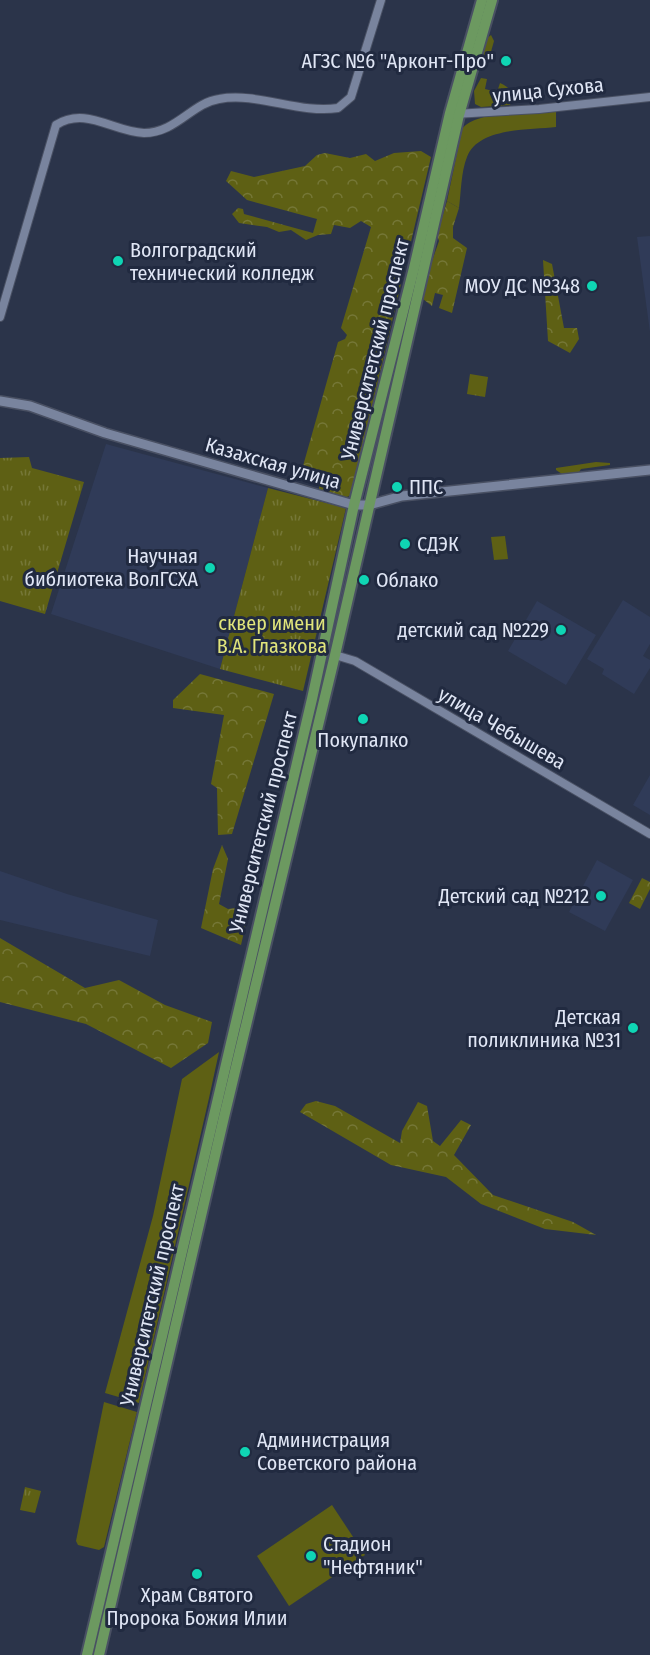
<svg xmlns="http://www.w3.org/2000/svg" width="650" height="1655" font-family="'Fira Sans Condensed',sans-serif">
  <defs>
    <pattern id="forest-crowns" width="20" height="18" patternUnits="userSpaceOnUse" patternTransform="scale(1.5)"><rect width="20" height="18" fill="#5e6014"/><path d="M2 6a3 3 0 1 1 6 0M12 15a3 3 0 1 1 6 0" fill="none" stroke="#757737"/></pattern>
    <pattern id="park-tufts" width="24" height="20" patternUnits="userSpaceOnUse" patternTransform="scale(1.5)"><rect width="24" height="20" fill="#5e6014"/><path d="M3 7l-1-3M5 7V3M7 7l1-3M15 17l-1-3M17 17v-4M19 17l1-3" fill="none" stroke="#757737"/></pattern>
  </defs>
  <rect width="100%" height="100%" fill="#2b344a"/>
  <!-- built -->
  <g fill="#303b58">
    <polygon points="650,236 650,332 637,237"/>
    <polygon points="106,444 268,488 220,669 51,614"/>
    <polygon points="623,600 650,617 650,644 643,656 650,660 650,668 634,694 602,674 604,669 587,659"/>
    <polygon points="537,601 596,635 566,685 508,651"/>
    <polygon points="650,775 650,815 633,805"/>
    <polygon points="597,860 633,880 605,931 569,912"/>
    <polygon points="0,871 67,894 158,920 150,956 0,920"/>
  </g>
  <!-- green -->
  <g fill="#5e6014">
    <polygon points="491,35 494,41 487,66 480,68 485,40"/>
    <path d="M 481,78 L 487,79 L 485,89 L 497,92 L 500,83 C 510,87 515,94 510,105 L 481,107 L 475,104 L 474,91 Z"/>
    <path d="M 556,111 L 556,127 C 530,130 478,127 467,157 C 461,172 461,192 459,208 L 447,201 L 462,129 C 475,110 533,113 556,111 Z"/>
    <polygon points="596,462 610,463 610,465 581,469 579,472 562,474 556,470 556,468"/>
    <polygon points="505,536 508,559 494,560 491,537"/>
    <polygon points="219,1052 209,1098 139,1403 105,1393 153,1216 182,1079"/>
    <polygon points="104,1402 137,1412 104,1547 99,1550 78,1545 76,1541"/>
    <polygon points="332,1505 365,1555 289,1606 257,1556"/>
  </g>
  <!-- forest -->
  <g fill="url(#forest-crowns)">
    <polygon points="421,151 431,157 351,495 343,499 319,493 319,483 305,479 301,473 303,466 338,342 345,339 347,335 341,328 371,227 361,221 350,228 334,225 331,234 318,235 306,240 291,230 279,232 267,227 239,223 232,214 238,208 243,209 244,214 313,233 317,219 247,200 226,181 231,171 254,177 305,166 317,155 325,153 350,158 366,154 375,161 394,153"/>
    <polygon points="447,201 459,208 453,227 453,238 467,248 452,313 439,308 443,295 435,293 432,306 423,299 421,293 439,241 437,235"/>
    <polygon points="543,260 552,264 564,328 577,328 579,339 570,353 548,341"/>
    <polygon points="200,674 274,694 232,834 218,835 217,788 211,784 224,715 173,708 173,700"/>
    <polygon points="222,845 228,859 219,904 228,909 250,906 241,945 201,928 213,869"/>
    <polygon points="642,878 650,882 650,889 640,909 629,903"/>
    <polygon points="0,938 85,988 119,980 165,1005 212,1022 208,1043 171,1068 86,1024 0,1002"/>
    <polygon points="316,1101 335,1106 400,1143 402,1131 418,1102 427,1106 433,1141 440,1146 461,1120 471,1125 454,1155 493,1195 573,1222 596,1235 545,1229 481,1204 446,1177 391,1165 300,1112 306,1104"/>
  </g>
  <!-- park -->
  <g fill="url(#park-tufts)">
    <polygon points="470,374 488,377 485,397 467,394"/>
    <polygon points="29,457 32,468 84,482 45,614 0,601 0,458"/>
    <polygon points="268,488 346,508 303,691 220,669"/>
    <polygon points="25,1487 41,1491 35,1513 20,1510"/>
  </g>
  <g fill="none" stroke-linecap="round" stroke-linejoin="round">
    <!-- tertiary casing -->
    <g stroke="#495063" stroke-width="10">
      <g id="tertiary">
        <polyline points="455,114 539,109 650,97"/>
        <path d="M 0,317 L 56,125 C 86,106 113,132 144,133 C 176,133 192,103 219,99 C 258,92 299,114 338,108 L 351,97 L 381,0"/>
        <polyline points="335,655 355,661 650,834"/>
      </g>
    </g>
    <!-- secondary casing -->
    <g stroke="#495063" stroke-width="12">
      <polyline id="secondary" points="0,401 30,406 105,433 354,505 369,505 402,496 650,470"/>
    </g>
    <!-- trunk casing -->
    <g stroke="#495063" stroke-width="14">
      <g id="trunk">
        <polyline points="87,1655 312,699 354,505 414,268 450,113 482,0"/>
        <polyline points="99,1655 224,1117 335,655 459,115 492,0"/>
      </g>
    </g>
    <!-- tertiary -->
    <use href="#tertiary" stroke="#79849e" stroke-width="8"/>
    <!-- secondary -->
    <use href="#secondary" stroke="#79849e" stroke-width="9"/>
    <!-- trunk -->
    <use href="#trunk" stroke="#6c9960" stroke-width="10"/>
  </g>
  <!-- markers -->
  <g fill="#0fd5b4" stroke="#212a40" stroke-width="2">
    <circle cx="506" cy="61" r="6"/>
    <circle cx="118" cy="261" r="6"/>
    <circle cx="592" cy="286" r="6"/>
    <circle cx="397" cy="487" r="6"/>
    <circle cx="405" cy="544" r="6"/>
    <circle cx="210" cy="568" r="6"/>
    <circle cx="364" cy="580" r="6"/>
    <circle cx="561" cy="630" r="6"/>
    <circle cx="363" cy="719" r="6"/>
    <circle cx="601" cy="896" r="6"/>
    <circle cx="633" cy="1028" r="6"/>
    <circle cx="245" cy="1452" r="6"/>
    <circle cx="311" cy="1556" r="6"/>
    <circle cx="197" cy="1574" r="6"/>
  </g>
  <g text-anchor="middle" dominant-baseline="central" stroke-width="6" stroke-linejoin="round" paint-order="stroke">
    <!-- poi labels -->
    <g font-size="20" fill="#e0e6f5" stroke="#212a40" text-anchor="end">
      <text x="494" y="61">АГЗС №6 "Арконт-Про"</text>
      <text x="130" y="250" text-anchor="start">Волгоградский<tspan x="130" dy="23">технический колледж</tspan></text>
      <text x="580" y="286">МОУ ДС №348</text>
      <text x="409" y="487" text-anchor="start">ППС</text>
      <text x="417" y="544" text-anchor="start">СДЭК</text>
      <text x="198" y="556">Научная<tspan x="198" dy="23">библиотека ВолГСХА</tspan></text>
      <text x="376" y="580" text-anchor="start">Облако</text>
      <text x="549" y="630">детский сад №229</text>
      <text x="363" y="740" text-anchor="middle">Покупалко</text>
      <text x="589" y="896">Детский сад №212</text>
      <text x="621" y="1017">Детская<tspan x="621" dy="23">поликлиника №31</tspan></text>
      <text x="257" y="1440" text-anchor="start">Администрация<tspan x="257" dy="23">Советского района</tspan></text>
      <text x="323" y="1544" text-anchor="start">Стадион<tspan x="323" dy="23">"Нефтяник"</tspan></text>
      <text x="197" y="1595" text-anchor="middle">Храм Святого<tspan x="197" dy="23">Пророка Божия Илии</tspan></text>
    </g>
    <!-- street labels -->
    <g font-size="20" fill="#e0e6f5" stroke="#212a40">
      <text transform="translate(548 90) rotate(-6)">улица Сухова</text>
      <text transform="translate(375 349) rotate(-76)">Университетский проспект</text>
      <text transform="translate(273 463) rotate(16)">Казахская улица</text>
      <text transform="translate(502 728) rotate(30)">улица Чебышева</text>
      <text transform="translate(263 822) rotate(-76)">Университетский проспект</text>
      <text transform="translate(152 1295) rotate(-77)">Университетский проспект</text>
    </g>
    <!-- park labels -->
    <g font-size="20" fill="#e1e57b" stroke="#212a40">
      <text x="272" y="623">сквер имени<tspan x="272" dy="23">В.А. Глазкова</tspan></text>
    </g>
  </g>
</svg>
